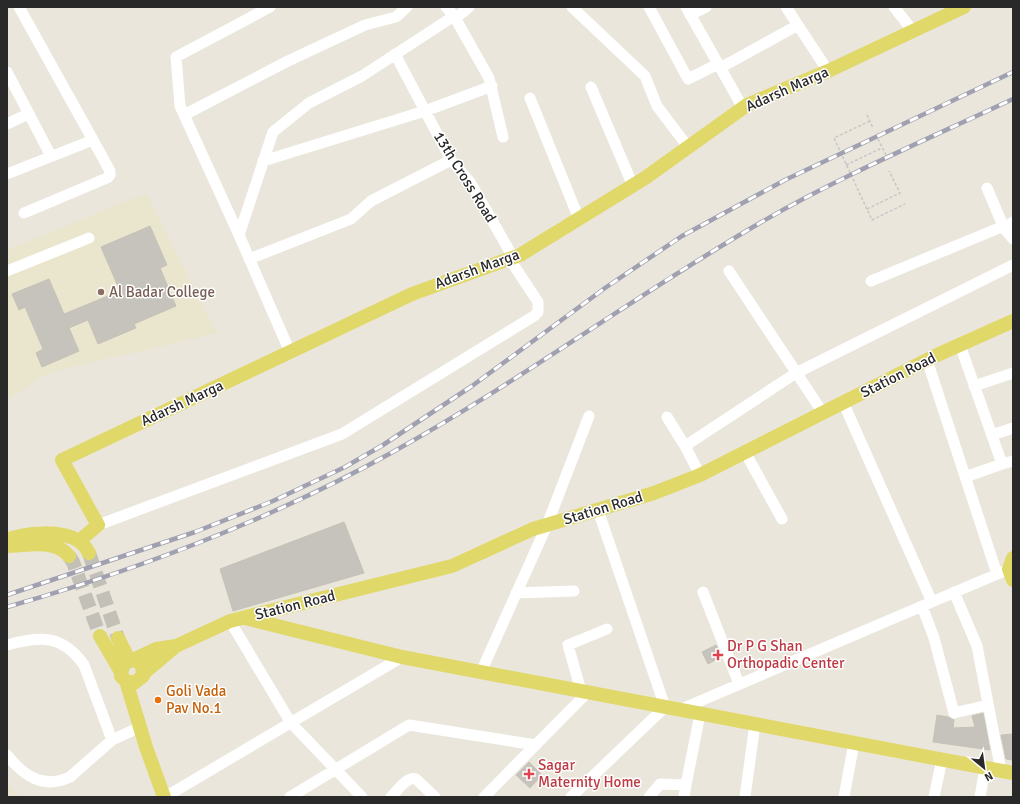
<svg xmlns="http://www.w3.org/2000/svg" width="1020" height="804" font-family="Signika,sans-serif">
  <rect width="100%" height="100%" fill="#eae6dc"/>
  <path fill="#eae5cd" d="M146 193 217 333 48 373 7 401V250Z
    M7 784 17 797H7Z"/>
  <path fill="#c5c3bc" stroke="#c5c2b6" d="M150 226 167 265 160 268 176 306 134 324 136 328 98 344 88 320 69 328 79 351 42 367 36 353 43 349 25 307 19 310 12 294 49 279 64 314 120 291 101 247Z
    M344 522 364 573 233 611 220 569Z
    M716 645 721 657 708 664 702 652Z
    M983 713 990 750 933 742 937 715 948 717 954 720 953 728 975 727 972 716Z
    M1013 734V760L1006 759 1001 735Z
    M529 762 542 775 530 788 516 775Z"/>
  <g fill="none" stroke-linecap="round" stroke-linejoin="round">
    <path stroke="#c3c0b8" stroke-width="14" stroke-dasharray="14 7" stroke-linecap="butt" d="M89 553 118 638
      M69 556 73 562 100 636"/>
    <path stroke="#c7c7c7" stroke-width="1.5" stroke-dasharray="3 2" stroke-linecap="butt" d="M867 115 873 128
      M870 121 834 138 872 220 905 204
      M878 139 886 155
      M846 165 882 148
      M867 209 900 193 889 171"/>
    <path stroke="#fff" stroke-width="11" d="M572 7 645 76 657 106 688 147
      M649 7 688 79 718 64
      M686 7 743 108
      M786 7 828 71
      M894 7 913 31
      M690 15 706 7
      M454 16 489 78 503 137
      M456 18 469 7
      M395 54 451 160 470 182 513 257
      M720 68 798 25
      M7 72 51 156
      M591 87 633 186
      M530 98 579 219
      M184 115 288 61 365 25 396 17 407 7
      M7 124 28 114
      M263 161 425 111 492 86
      M7 174 93 140 19 7
      M987 188 1004 228 1013 222
      M24 213 107 178 110 175V171L93 140
      M239 235 180 106 176 57 270 7
      M249 259 351 219 371 201 451 160
      M7 271 89 238
      M729 271 823 413
      M871 281 999 228H1004L1013 239
      M960 345 1002 464 1013 461
      M290 352 239 235 273 132 309 103 362 76 454 16 446 7
      M927 360 997 574
      M974 386 1013 373
      M843 402 932 602
      M667 417 685 446
      M992 435 1013 428
      M745 452 782 519
      M700 475 685 446 796 373 1013 265
      M965 477 1002 464
      M98 525 342 434 534 316 538 312V302L509 258
      M703 592 739 684
      M954 592 977 646 1001 771
      M516 593 574 591
      M922 606 934 638 954 713 988 705
      M230 621 291 723 362 797
      M7 645C40 636 62 634 84 665L112 740
      M481 672 547 525 589 416
      M581 691 568 645 607 629
      M679 710 1009 569
      M7 755C23 775 43 790 70 777L112 740 140 727
      M165 797 402 657
      M290 797 409 725 536 745
      M391 797C397 791 407 776 416 779L435 797
      M484 797 588 692
      M571 797 665 707 598 510
      M649 797 660 784 686 785 700 714
      M684 797 686 785
      M745 797 755 724
      M844 797 854 743
      M934 797 942 759
      M980 797 985 768"/>
    <path stroke="#e1d86a" stroke-width="14" d="M7 540C25 532 62 530 79 541 83 544 87 549 89 553
      M79 541 98 525 62 460 412 294 520 255 645 178 747 105 828 71 964 7
      M7 546C28 546 54 538 69 556
      M1013 558 1009 569 1013 580
      M245 618 402 657 1013 773
      M100 636 121 672
      M118 638 129 660
      M133 660 156 649 176 646
      M144 673 176 646 230 621 452 566 533 529 654 493 700 475 937 355 1013 321
      M126 681 134 683 143 676 142 665C137 659 130 659 123 665L121 676 126 681 146 747 164 797"/>
    <g stroke="#a0a0b1" stroke-width="4.5">
      <path id="rail" d="M7 595 195 532 273 501 345 467 383 445 472 386 605 288 682 236 785 180 1013 72
        M7 607C140 569 270 520 391 453 516 384 630 299 753 227 836 178 926 140 1013 99"/>
    </g>
    <use href="#rail" stroke="#fff" stroke-width="3" stroke-dasharray="9" stroke-linecap="butt"/>
  </g>
  <circle fill="#8d6e63" stroke="#fff" stroke-width="1.5" cx="101" cy="292" r="4"/>
  <g fill="#e0444e" stroke="#fff" stroke-width="1.5">
    <path d="M716 649h4v4h4v4h-4v4h-4v-4h-4v-4h4z"/>
    <path d="M527 768h4v4h4v4h-4v4h-4v-4h-4v-4h4z"/>
  </g>
  <circle fill="#e8710a" stroke="#fff" stroke-width="1.5" cx="158" cy="700" r="4"/>
  <g text-anchor="middle" dominant-baseline="central" stroke-width="3" stroke-linejoin="round" paint-order="stroke">
    <g font-size="15" fill="#292929" stroke="#fff">
      <text transform="translate(787 89) rotate(-24)">Adarsh Marga</text>
      <text transform="translate(465 177) rotate(58)">13th Cross Road</text>
      <text transform="translate(477 269) rotate(-20)">Adarsh Marga</text>
      <text transform="translate(898 375) rotate(-27)">Station Road</text>
      <text transform="translate(182 403) rotate(-25)">Adarsh Marga</text>
      <text transform="translate(603 508) rotate(-17)">Station Road</text>
      <text transform="translate(295 605) rotate(-14)">Station Road</text>
    </g>
    <g font-size="15" fill="#785e54" stroke="#fff" text-anchor="start">
      <text x="109" y="292">Al Badar College</text>
    </g>
    <g font-size="15" fill="#be3a42" stroke="#fff" text-anchor="start">
      <text x="727" y="646">Dr P G Shan<tspan x="727" dy="17">Orthopadic Center</tspan></text>
      <text x="538" y="765">Sagar<tspan x="538" dy="17">Maternity Home</tspan></text>
    </g>
    <g font-size="15" fill="#c56008" stroke="#fff" text-anchor="start">
      <text x="166" y="691">Goli Vada<tspan x="166" dy="17">Pav No.1</tspan></text>
    </g>
  </g>
  <rect width="1020" height="804" fill="none" stroke="#292929" stroke-width="16"/>
  <g transform="translate(984 768) rotate(151)" stroke="#ffffff" stroke-width="3" paint-order="stroke">
  <path d="M0-3L7 15L0 10L-7 15Z" fill="#292929"/>
  <text y="-6" font-size="11" font-weight="bold" text-anchor="middle" fill="#292929">N</text>
  </g>
</svg>
